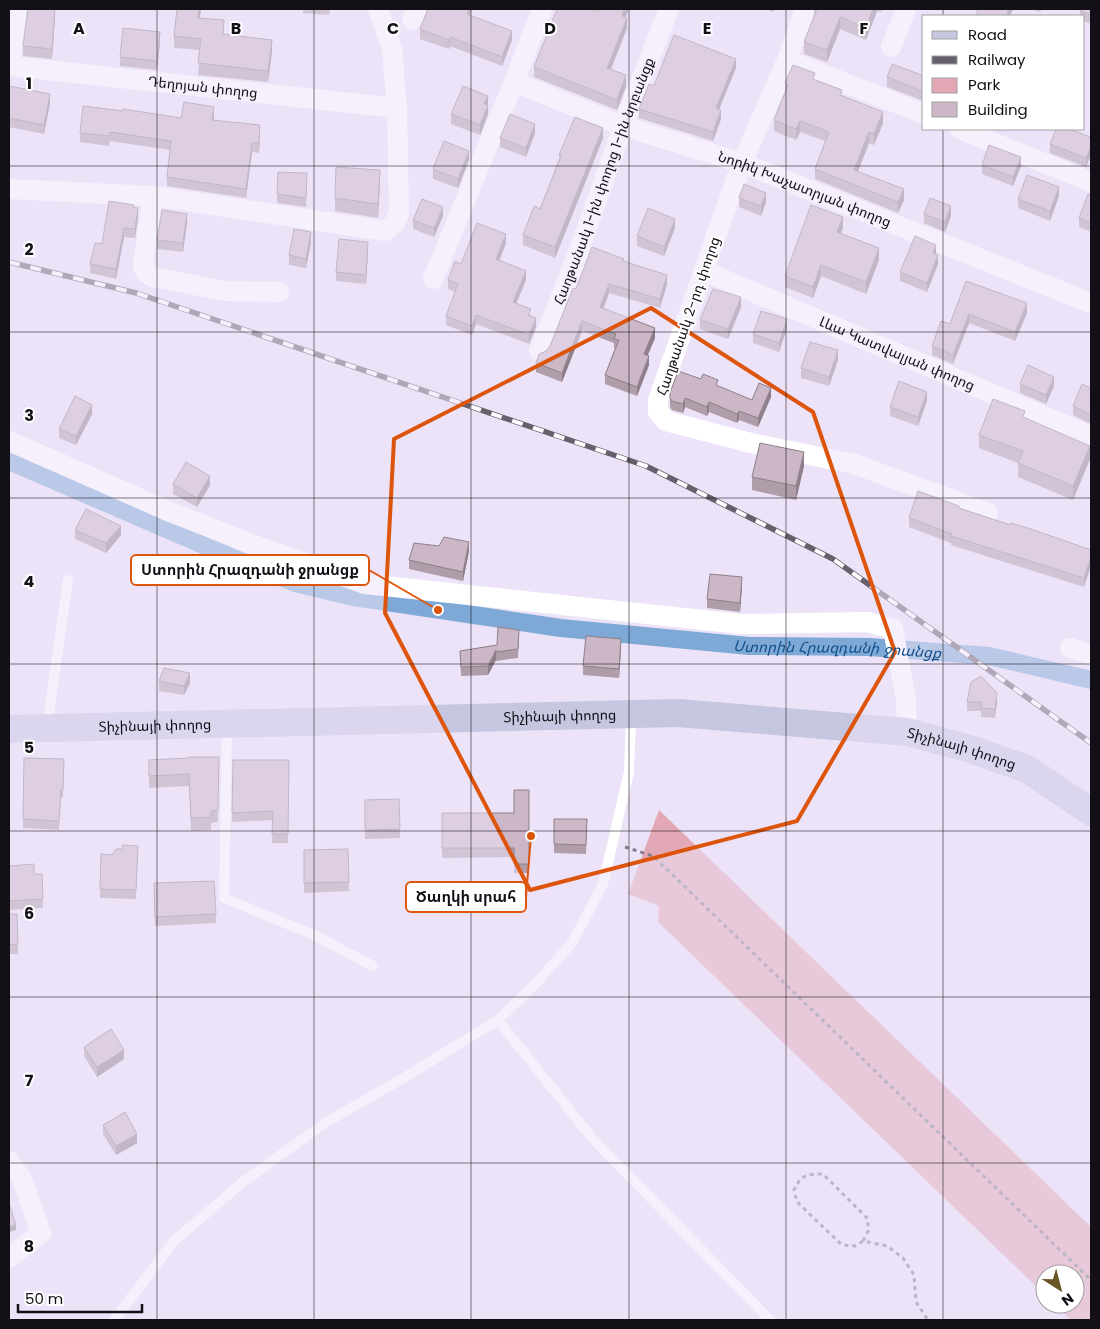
<svg xmlns="http://www.w3.org/2000/svg" width="1100" height="1329" font-family="Poppins,'Noto Sans Armenian',sans-serif">
  <rect width="100%" height="100%" fill="#ede3f8"/>
  <path fill="#e2a8b5" d="M659 810 1091 1227V1320H1071L1054 1304H1075V1274H1045V1295L658 922 659 906 628 894Z"/>
  <g fill="none" stroke-linecap="round" stroke-linejoin="round">
    <path stroke="#7ea9d7" stroke-width="18" id="s1" d="M9 461 231 557 295 583 353 597 561 628 749 646 870 647 989 656 1091 680"/>
    <path stroke="#837c8a" stroke-width="3" stroke-dasharray="4 4" stroke-linecap="butt" d="M625 847 653 856 1091 1280
      M863 1241 868 1231V1219L823 1174C806 1174 801 1175 794 1190L797 1202 842 1245 855 1246 863 1241 887 1246 903 1258 914 1275 916 1302 928 1320"/>
    <path stroke="#fff" stroke-width="10" d="M227 724 224 898 314 935 373 966
      M47 727 68 580
      M498 1020 592 1138 770 1320
      M114 1320 174 1241 244 1181 325 1123 402 1079 498 1020 538 981 572 943 603 884 629 772 631 716"/>
    <g stroke="#fff" stroke-width="20">
      <path d="M805 9 787 60 742 163 658 400V412L666 421 751 443 854 464 988 513"/>
      <path d="M412 20 416 9"/>
      <path d="M891 47 906 9"/>
      <path d="M787 60 924 114"/>
      <path d="M9 65 17 9"/>
      <path id="s2" d="M9 66 397 108"/>
      <path id="s3" d="M514 82 623 126 742 163 1091 303"/>
      <path d="M960 129 1091 182"/>
      <path d="M9 189 153 196 385 231 395 223 399 213 397 108 392 49 378 9"/>
      <path d="M153 196 143 264 145 272 153 277 224 291 279 292"/>
      <path id="s4" d="M704 271 1091 436"/>
      <path d="M433 279 514 82 542 9"/>
      <path id="s5" d="M539 351 580 248 623 126 669 9"/>
      <path d="M9 441 170 512 254 545 365 584 741 624 867 622 893 629 906 699 907 732"/>
      <path d="M1070 648 1091 655"/>
      <path d="M9 1161 22 1179 41 1233 9 1258"/>
    </g>
    <path stroke="#c5c6df" stroke-width="28" id="s6" d="M9 729 678 713 907 732 967 748 1027 769 1091 812"/>
    <g stroke="#66606c" stroke-width="5.5">
      <path id="rail" d="M9 262 136 293 646 466 833 559 1091 743"/>
    </g>
    <use href="#rail" stroke="#fff" stroke-width="4" stroke-dasharray="11" stroke-linecap="butt"/>
  </g>
  <path fill="#af9da9" d="M177 9H201L200 18 224 35 272 51 268 82 198 75 200 50 174 48V36Z
    M303 9H330L329 15 303 13Z
    M428 9H472L470 15 512 40 502 66 450 46 449 49 420 39V29Z
    M765 9H774L773 12Z
    M814 9H882L881 12 877 11 866 40 840 29 827 62 804 54V42L814 16Z
    M1032 9H1042L1040 12Z
    M1091 9V24L1084 21V16H1080V11Z
    M597 12 625 17 627 28 611 69 626 86 617 110 534 77V67Z
    M55 17 52 59 23 56V46Z
    M160 42 157 70 120 66V57Z
    M736 68 719 109 721 119 713 141 639 118V109L654 86Z
    M924 76V101L887 87V77Z
    M815 80 842 96 883 123 874 145 869 143 858 172 904 200 898 213 815 179V169L825 141 800 132 796 140 774 131V120L785 92V83Z
    M9 86 50 103 44 134 9 127Z
    M488 96V114L480 135 451 124V114Z
    M123 111 181 118 214 116 213 121 260 134 259 153 252 152 246 198 167 186V177L170 150 110 141 109 146 80 142V133Z
    M535 133 526 157 500 147V138Z
    M1091 137 1086 167 1050 153V144Z
    M603 138 555 258 523 245V235L540 209 559 159V155Z
    M469 160 458 188 433 179V169Z
    M982 165 1021 166 1013 186 982 174Z
    M307 182 306 207 277 203V194Z
    M380 183 378 218 335 211V198Z
    M1091 195V232L1079 227V218Z
    M1059 196 1050 221 1018 208V199Z
    M739 198 766 202 761 216 739 207Z
    M134 207 138 217 135 238 124 237 116 279 90 273V264L102 244Z
    M924 214 951 216 945 232 924 223Z
    M443 216 434 237 413 229V220Z
    M187 223 183 252 157 249V240Z
    M675 228 664 256 637 246V236Z
    M843 228 841 233 879 260 866 294 821 276 813 298 785 287V276Z
    M311 242 306 268 289 265V255Z
    M506 243 499 261 526 280 516 304 531 316 536 327 529 344 476 324 472 335 446 325V316L455 292 448 289V280L461 264Z
    M368 251 366 284 336 281V272Z
    M624 261 667 284 660 308 609 293 603 309 655 338 648 355 649 365 637 396 605 384V375L615 348H614V343L582 331 562 382 536 372V363L550 346 576 289Z
    M938 264 927 292 900 281V272Z
    M966 281 1027 313 1015 341 969 323 953 364 932 355V346L950 324Z
    M741 307 728 339 700 329V320Z
    M787 328 779 352 753 343V334Z
    M838 360 829 386 801 378V368Z
    M1020 384 1054 386 1046 404 1020 393Z
    M718 386 752 400 771 397 758 427 739 420 737 423 709 412 707 416 685 407 683 413 672 410 670 407V393Z
    M1091 388V424L1073 415V406Z
    M927 401 918 426 890 416V407Z
    M92 414 76 445 59 438V429Z
    M1025 418 1090 459 1073 500 1018 477V463L979 448V435Z
    M804 466 796 500 752 490V477Z
    M173 484 210 485 197 507 173 494Z
    M959 508 1091 550 1084 587 951 545V543L909 527V518Z
    M75 530 121 535 106 553 75 539Z
    M469 551 463 581 409 569V560Z
    M742 586 740 612 707 608V599Z
    M519 639 518 658 496 661V660L488 675 461 676 460 651 497 645Z
    M621 648 619 678 583 675V666Z
    M159 681 190 683 184 695 159 691Z
    M967 702H997L995 718 981 717V711H967Z
    M219 757 218 822 211 823V830L191 831 189 786 149 788V760Z
    M24 758 64 759 63 798H61L59 830 23 828Z
    M233 760H289L288 843H272L273 820 232 822Z
    M529 790V873H514V857L442 858V813H514Z
    M399 799 400 838 365 839V800Z
    M554 819H587L586 854 554 853Z
    M138 846 136 899 100 898 101 854 112 855 123 849Z
    M348 849 349 891 304 893V850Z
    M9 866 43 899V908L9 910Z
    M154 892 216 914V923L155 926Z
    M9 914 18 944V954H9Z
    M84 1047 124 1059 97 1077 84 1056Z
    M103 1125 137 1143 116 1155 103 1134Z"/>
  <path fill="#8e808a" d="M55 9V17L52 59V49Z
    M199 9H201L198 29V18Z
    M469 9H472L467 23V14Z
    M624 9H629L622 26V16Z
    M873 9H877V11L866 40V28Z
    M1009 9H1013L1010 16H1006Z
    M840 17V29L827 62V50Z
    M627 18V28L607 79V68Z
    M512 31V40L502 66V57Z
    M160 32V42L157 70V61Z
    M450 37V46L449 49V40Z
    M272 40V51L268 82V71Z
    M736 59V68L716 117V108Z
    M626 75V86L617 110V100Z
    M50 94V103L44 134V125Z
    M488 96V105L484 104Z
    M488 105V114L480 135V125Z
    M214 107V116L212 130V120Z
    M721 110V119L713 141V132Z
    M883 112V123L874 145V134Z
    M800 121V132L796 140V129Z
    M535 124V133L526 157V148Z
    M260 125V134L259 153V143Z
    M603 128V138L555 258V247Z
    M869 132V143L854 181V170Z
    M252 143V152L246 198V189Z
    M1091 146V155L1086 167V158Z
    M469 151V160L458 188V179Z
    M1021 157V166L1013 186V177Z
    M380 170V183L378 218V204Z
    M1059 187V196L1050 221V211Z
    M904 189V200L898 213V202Z
    M766 193V202L761 216V206Z
    M951 206V216L945 232V222Z
    M443 207V216L434 237V228Z
    M138 208V217L135 238V229Z
    M187 214V223L183 252V243Z
    M843 217V228L837 243V232Z
    M675 219V228L664 256V247Z
    M124 228V237L116 279V269Z
    M311 232V242L306 268V259Z
    M506 234V243L496 269V259Z
    M368 242V251L366 284V275Z
    M936 245V254L933 253Z
    M879 248V260L866 294V282Z
    M938 255V264L927 292V283Z
    M821 265V276L813 298V287Z
    M526 271V280L513 311V302Z
    M667 275V284L660 308V299Z
    M609 284V293L600 317V307Z
    M741 297V307L728 339V329Z
    M1027 303V313L1015 341V332Z
    M969 314V323L953 364V355Z
    M476 315V324L472 335V326Z
    M536 318V327L529 344V335Z
    M787 319V328L779 352V343Z
    M582 321V331L562 382V373Z
    M655 328V338L644 363V354Z
    M838 350V360L829 386V377Z
    M649 356V365L637 396V387Z
    M1054 377V386L1046 404V395Z
    M771 388V397L758 427V418Z
    M927 392V401L918 426V417Z
    M685 398V407L683 413V404Z
    M709 402V412L707 416V407Z
    M92 405V414L76 445V436Z
    M739 411V420L737 423V414Z
    M1090 446V459L1073 500V486Z
    M804 452V466L796 500V486Z
    M210 476V485L197 507V498Z
    M121 526V535L106 553V543Z
    M469 542V551L463 581V572Z
    M1091 557V566L1084 587V578Z
    M742 577V586L740 612V603Z
    M621 639V648L619 678V669Z
    M496 650V660L488 675V666Z
    M190 673V683L184 695V686Z
    M997 693V702L995 718V709Z
    M124 1050V1059L97 1077V1067Z
    M137 1134V1143L116 1155V1146Z
    M16 1225V1230L9 1232V1227Z"/>
  <path fill="#cbb7c5" stroke="#8e808a" d="M28 9H55L52 49 23 46Z
    M177 9H199L198 18 224 20 223 34 272 40 268 71 198 63 201 39 174 36Z
    M428 9H469L467 14 512 31 502 57 450 37 449 40 420 29Z
    M557 9H589L597 12 598 9H624L622 16 627 18 607 68 626 75 617 100 534 67Z
    M817 9H873L866 28 840 17 827 50 804 42Z
    M978 9H1009L1006 16H976Z
    M1081 9H1091V15L1080 11Z
    M123 28 160 32 157 61 120 57Z
    M674 35 736 59 716 108 721 110 713 132 639 109 649 84 654 86Z
    M892 64 924 76V92L887 77Z
    M793 65 815 73 813 79 842 90 840 95 883 112 874 134 869 132 854 170 904 189 898 202 815 169 829 132 800 121 796 129 774 120 788 85 785 83Z
    M9 86 50 94 44 125 9 118V109L10 102 9 101Z
    M463 86 488 96 484 104 488 105 480 125 451 114Z
    M184 102 214 107 212 120 260 125 259 143H252L246 189 167 177 171 141 110 132 109 136 80 133 83 106 123 111V109L181 118Z
    M510 114 535 124 526 148 500 138Z
    M575 117 603 128 555 247 523 235 534 206 540 209 561 156 559 155Z
    M1056 129H1069L1091 137V146L1086 158 1050 144Z
    M444 141 469 151 458 179 433 169Z
    M989 145 1021 157 1013 177 982 165Z
    M336 167 380 170 378 204 335 198Z
    M278 172 307 173 306 198 277 194Z
    M1027 175 1059 187 1050 211 1018 199Z
    M744 184 766 193 761 206 739 198Z
    M1088 194 1091 195V223L1079 218Z
    M930 198 951 206 945 222 924 214Z
    M422 199 443 207 434 228 413 220Z
    M109 201 134 205 133 207 138 208 135 229 124 228 116 269 90 264 95 243 102 244Z
    M811 205 843 217 837 232 879 248 866 282 821 265 813 287 785 276Z
    M648 208 675 219 664 247 637 236Z
    M162 210 187 214 183 243 157 240Z
    M477 223 506 234 496 259 526 271 513 302 531 309 528 315 536 318 529 335 476 315 472 326 446 316 458 284 448 280 455 261 461 264Z
    M294 229 311 232 306 259 289 255Z
    M915 236 936 245 933 253 938 255 927 283 900 272Z
    M339 239 368 242 366 275 336 272Z
    M592 247 624 259 623 261 667 275 660 299 609 284 600 307 655 328 644 354 649 356 637 387 605 375 619 340 614 339 616 334 582 321 562 373 536 363 539 354 546 351 550 346 573 288 576 289Z
    M966 281 1027 303 1015 332 969 314 953 355 932 346 941 321 950 324Z
    M713 289 741 297 728 329 700 320Z
    M761 311 787 319 779 343 753 334Z
    M810 342 838 350 829 377 801 368Z
    M1028 365 1054 377 1046 395 1020 384Z
    M678 371 701 379 703 374 718 380 716 385 752 400 759 383 771 388 758 418 739 411 737 414 709 402 707 407 685 398 683 404 672 401 670 398V393Z
    M899 381 927 392 918 417 890 407Z
    M1082 384 1091 388V415L1073 406Z
    M75 396 92 405 76 436 59 429Z
    M993 399 1025 411 1023 417 1090 446 1073 486 1018 463 1023 451 979 435Z
    M760 443 804 452 796 486 752 477Z
    M186 462 210 476 197 498 173 484Z
    M918 491 959 506V508L1010 525 1011 523 1031 529 1091 550V557L1084 578 951 536 952 534 909 518Z
    M86 509 121 526 106 543 75 530Z
    M444 537 469 542 463 572 409 560 414 543 439 546Z
    M710 574 742 577 740 603 707 599Z
    M498 627 519 630 518 649 496 652V650L488 666 461 667 460 651 497 645Z
    M586 636 621 639 619 669 583 666Z
    M164 668 190 673 184 686 159 681Z
    M981 676 997 693 995 709 981 708 982 702H967L971 682Z
    M188 757H219L218 810 211 811V817L191 818 189 774 149 776V760L188 758Z
    M24 758 64 759 63 789H61L59 821 23 819Z
    M233 760H289L288 834H272L273 811 232 813Z
    M514 790H529V864H514V848H442V813H514Z
    M399 799 400 829 365 830V800Z
    M554 819H587L586 845 554 844Z
    M122 845 138 846 136 890 100 889 101 854 112 855 116 849H123Z
    M348 849 349 882 304 883V850Z
    M34 864V874H42L43 899 9 901V866Z
    M214 881 216 914 155 917 154 883Z
    M9 914H17L18 944 9 945Z
    M111 1029 124 1050 97 1067 84 1047Z
    M125 1112 137 1134 116 1146 103 1125Z
    M9 1203 16 1225 9 1227Z"/>
  <path d="M0 0H1100V1329H0ZM651 308 813 412 895 652 797 821 530 890 385 613 394 439Z" fill="#ede3f8" fill-opacity=".55" fill-rule="evenodd"/>
  <path fill="none" stroke="#dd550c" stroke-width="4" stroke-linejoin="round" d="M651 308 813 412 895 652 797 821 530 890 385 613 394 439Z"/>
  <path fill="none" stroke="#130f16" stroke-width="1" stroke-opacity="0.55" d="M157 9V1320M314 9V1320M471 9V1320M629 9V1320M786 9V1320M943 9V16M943 129V1320M9 166H1091M9 332H1091M9 498H1091M9 664H1091M9 831H1091M9 997H1091M9 1163H1091"/>
  <g text-anchor="middle" dominant-baseline="central" stroke-width="4" stroke-linejoin="round" paint-order="stroke">
    <g font-size="14" fill="#130f16" stroke="#fff">
      <text stroke="none"><textPath href="#s2" startOffset="195">Դեղոյան փողոց</textPath></text>
      <text stroke="none"><textPath href="#s5" startOffset="182">Հաղթանակ 1-ին փողոց 1-ին նրբանցք</textPath></text>
      <text stroke="none"><textPath href="#s3" startOffset="310">Նորիկ Խաչատրյան փողոց</textPath></text>
      <text transform="translate(688 316) rotate(-71)">Հաղթանակ 2-րդ փողոց</text>
      <text stroke="none"><textPath href="#s4" startOffset="210">Լևա Կատվալյան փողոց</textPath></text>
      <text stroke="none"><textPath href="#s6" startOffset="551">Տիչինայի փողոց</textPath></text>
      <text stroke="none"><textPath href="#s6" startOffset="146">Տիչինայի փողոց</textPath></text>
      <text stroke="none"><textPath href="#s6" startOffset="956">Տիչինայի փողոց</textPath></text>
    </g>
    <g font-size="15" font-style="italic" fill="#12508a" stroke="#fff">
      <text stroke="none"><textPath href="#s1" startOffset="858">Ստորին Հրազդանի ջրանցք</textPath></text>
    </g>
  </g>
  <g font-size="16" text-anchor="middle" font-weight="bold" fill="#130f16" stroke="#fff" stroke-width="4" stroke-linejoin="round" paint-order="stroke">
    <text x="79" y="34">A</text>
    <text x="236" y="34">B</text>
    <text x="393" y="34">C</text>
    <text x="550" y="34">D</text>
    <text x="707" y="34">E</text>
    <text x="864" y="34">F</text>
    <text x="29" y="89">1</text>
    <text x="29" y="255">2</text>
    <text x="29" y="421">3</text>
    <text x="29" y="587">4</text>
    <text x="29" y="753">5</text>
    <text x="29" y="919">6</text>
    <text x="29" y="1086">7</text>
    <text x="29" y="1252">8</text>
  </g>
  <path fill="none" stroke="#dd550c" stroke-width="2" d="M438 610L369 570M531 836L526 897"/>
  <g fill="#dd550c" stroke="#fff" stroke-width="2">
    <circle cx="438" cy="610" r="5"/>
    <circle cx="531" cy="836" r="5"/>
  </g>
  <g fill="#fff" stroke="#dd550c" stroke-width="2">
    <rect x="131" y="555" width="238" height="30" rx="5"/>
    <rect x="406" y="882" width="120" height="30" rx="5"/>
  </g>
  <g font-size="15" text-anchor="middle" font-weight="bold" fill="#130f16">
    <text x="250" y="575">Ստորին Հրազդանի ջրանցք</text>
    <text x="466" y="902">Ծաղկի սրահ</text>
  </g>
  <rect width="1100" height="1329" fill="none" stroke="#130f16" stroke-width="20"/>
  <rect x="922" y="15" width="162" height="115" fill="#ffffff" stroke="#a19fa2"/>
  <rect x="932" y="31" width="25" height="8" fill="#c5c6df" stroke="#a19fa2"/>
  <text x="968" y="40" font-size="15" fill="#130f16">Road</text>
  <rect x="932" y="56" width="25" height="8" fill="#66606c" stroke="#a19fa2"/>
  <text x="968" y="65" font-size="15" fill="#130f16">Railway</text>
  <rect x="932" y="78" width="25" height="15" fill="#e2a8b5" stroke="#a19fa2"/>
  <text x="968" y="90" font-size="15" fill="#130f16">Park</text>
  <rect x="932" y="102" width="25" height="15" fill="#cbb7c5" stroke="#a19fa2"/>
  <text x="968" y="115" font-size="15" fill="#130f16">Building</text>
  <g transform="translate(1060 1289) rotate(144)"><circle r="24" fill="#ffffff" stroke="#a19fa2"/>
  <path d="M0-4L9 19L0 12L-9 19Z" fill="#685624"/>
  <text y="-8" font-size="14" font-weight="bold" text-anchor="middle" fill="#130f16">N</text>
  </g>
  <path d="M18 1304v8h124v-8" fill="none" stroke="#130f16" stroke-width="2.5"/>
  <text x="25" y="1304" font-size="15" fill="#130f16" stroke="#ffffff" stroke-width="4" paint-order="stroke">50 m</text>
</svg>
